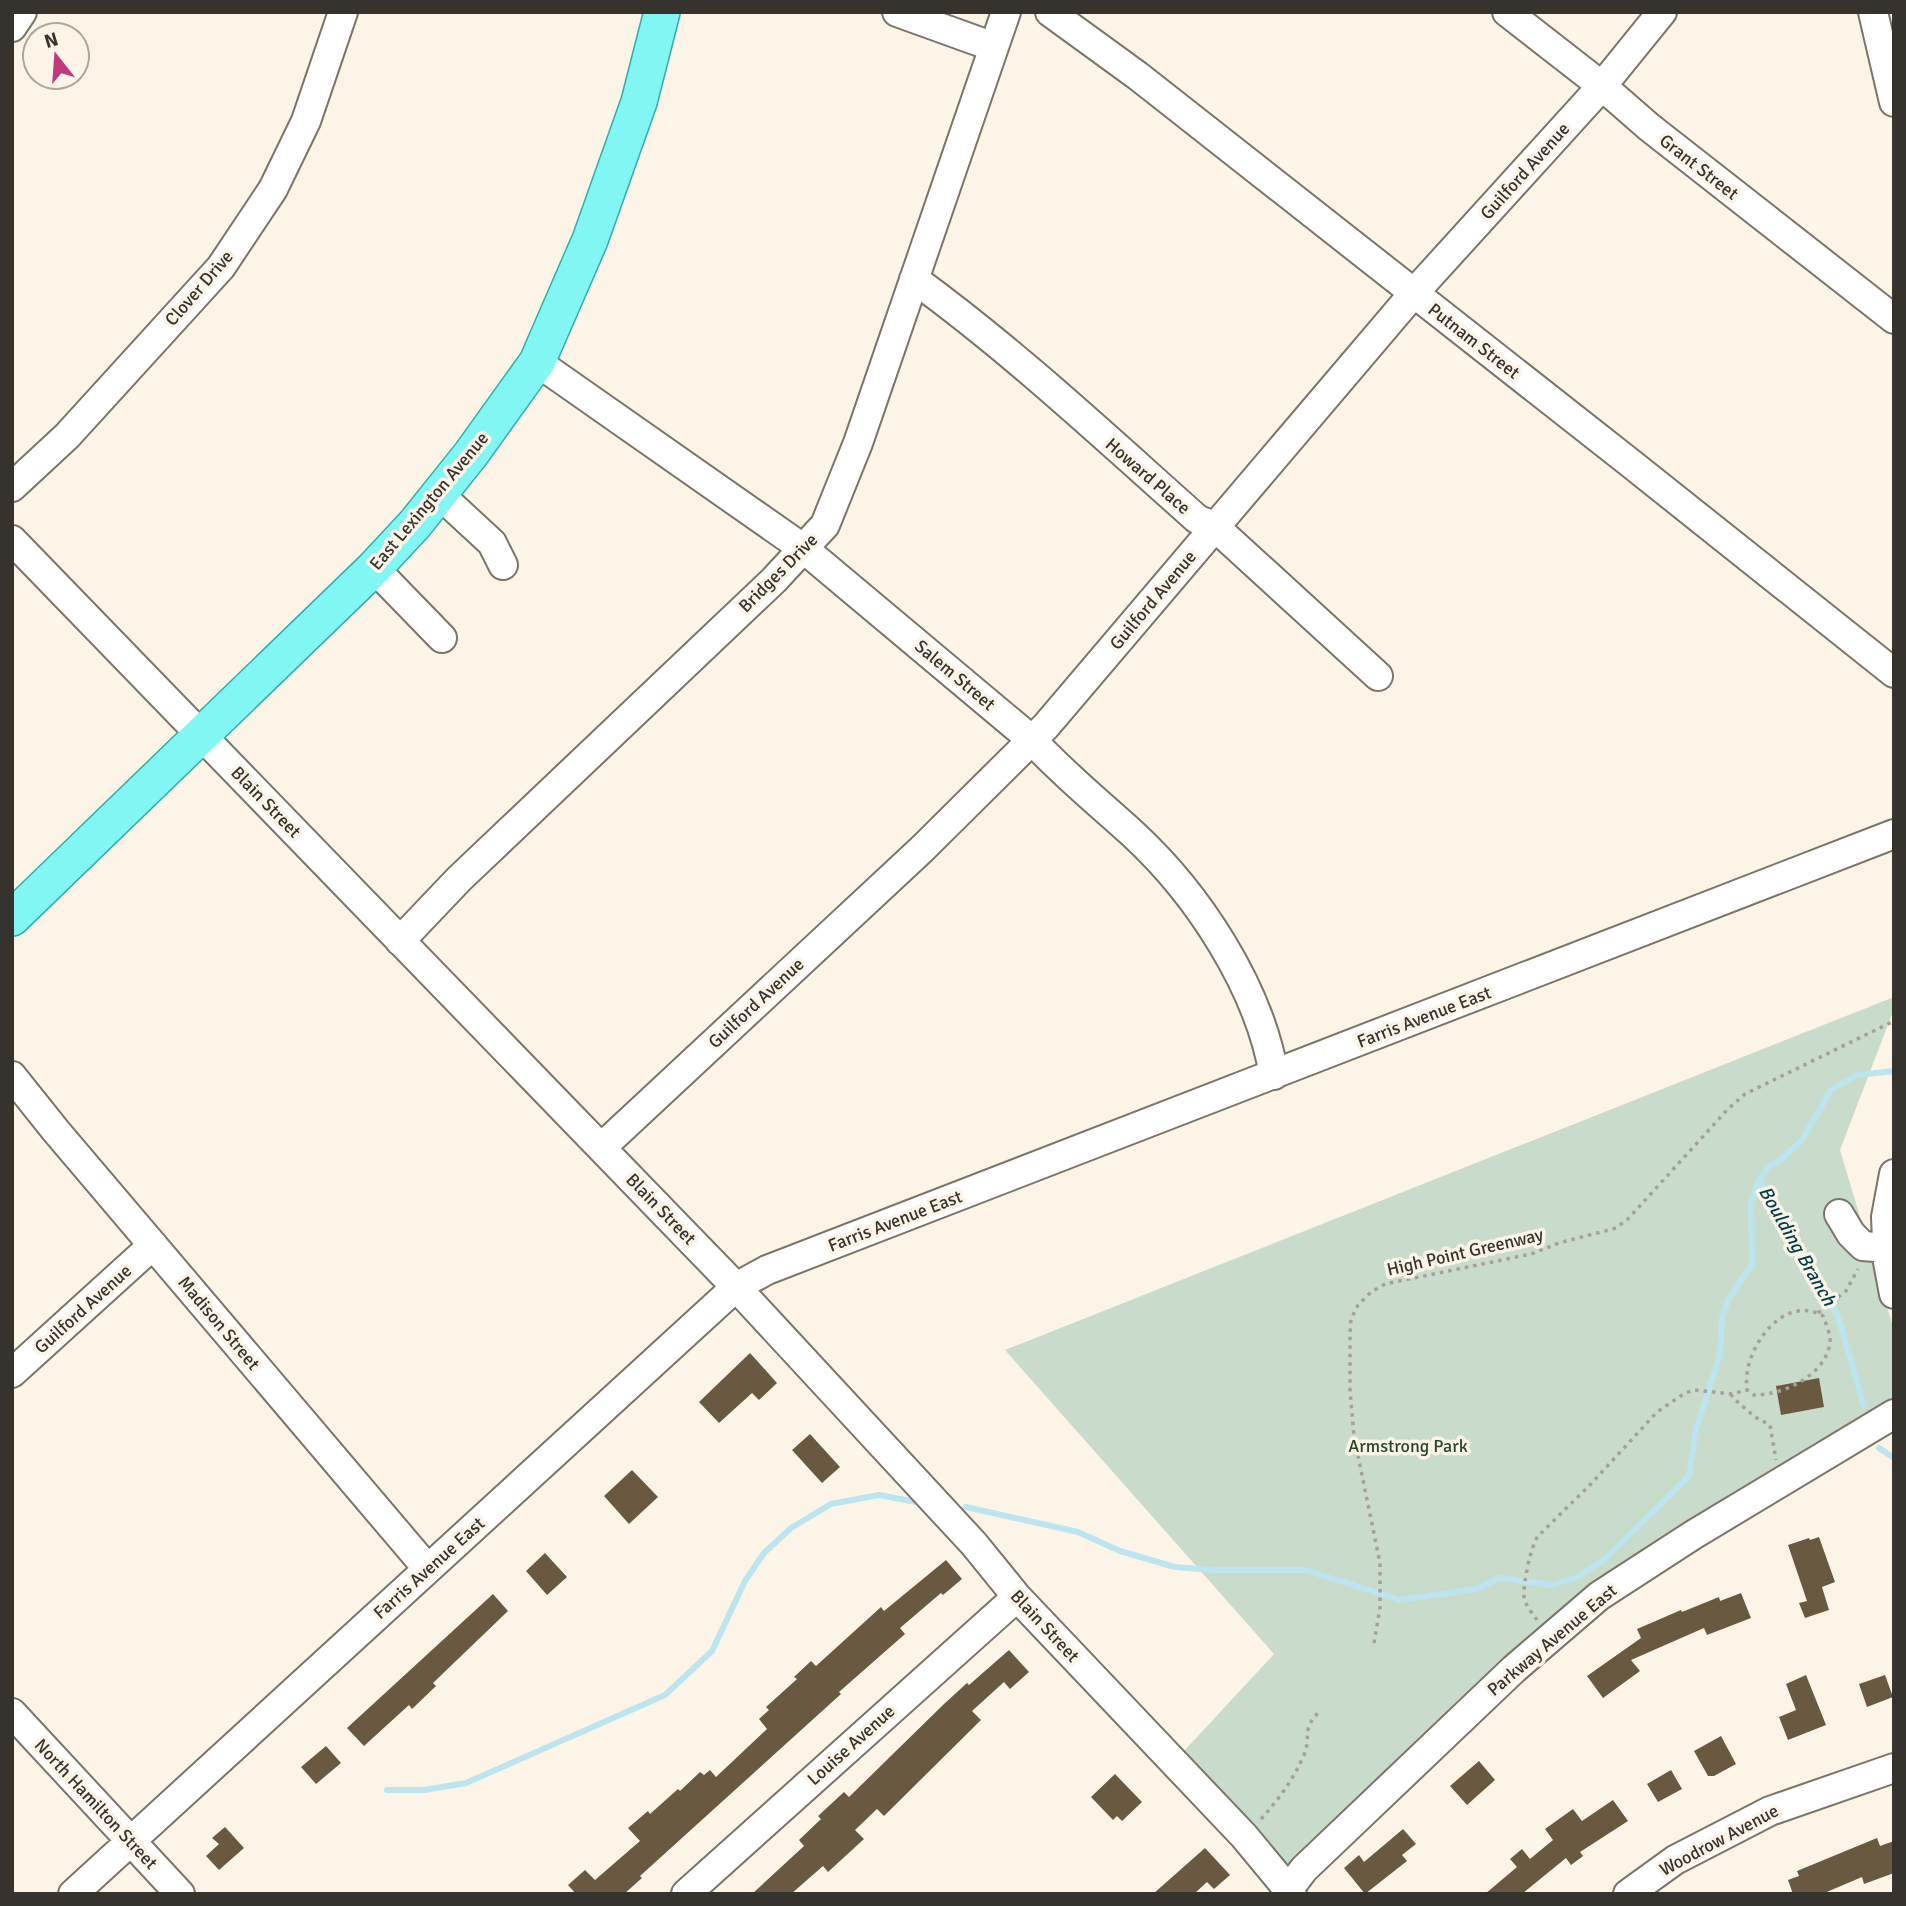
<svg xmlns="http://www.w3.org/2000/svg" width="1906" height="1906" font-family="Signika,sans-serif">
  <rect width="100%" height="100%" fill="#fdf4e8"/>
  <path fill="#c9dbca" d="M1894 997V1009L1840 1150 1894 1330V1414L1599 1596 1289 1890 1171 1765 1274 1654 1005 1350Z"/>
  <g fill="none" stroke-linecap="round" stroke-linejoin="round">
    <path stroke="#bde5ef" stroke-width="6" d="M1759 1180 1838 1316 1864 1406
      M1879 1448 1894 1458
      M966 1507 1078 1532 1120 1551 1175 1567 1212 1570H1305L1400 1600 1476 1589 1499 1578 1552 1585 1578 1577 1606 1558 1689 1476 1696 1429 1720 1355 1722 1317 1728 1300 1752 1265 1751 1203 1759 1180 1768 1167 1782 1159 1802 1140 1831 1090 1858 1075 1894 1071
      M387 1790H424L466 1783 665 1695 712 1651 745 1581 764 1553 791 1528 831 1504 879 1495 916 1502"/>
  </g>
  <path fill="#695940" d="M750 1353 777 1383 759 1400 752 1393 719 1423 699 1402Z
    M1819 1378 1824 1407 1781 1415 1776 1386Z
    M810 1434 840 1467 822 1483 792 1450Z
    M632 1470 658 1497 629 1524 604 1496Z
    M1819 1537 1835 1582 1822 1587 1829 1610 1805 1618 1799 1603 1807 1601 1788 1545 1809 1538 1810 1540Z
    M545 1553 567 1577 547 1595 526 1571Z
    M946 1560 962 1579 943 1595 941 1593 900 1628 905 1634 839 1692 841 1694 640 1876 642 1878 624 1894H576L568 1885 585 1870 595 1880 640 1841 628 1828 648 1811 650 1814 678 1789 680 1791 700 1772 704 1775 710 1770 716 1777 767 1729 759 1719 769 1710 766 1707 797 1679 794 1677 811 1661 816 1666 881 1607 884 1611Z
    M1741 1593 1751 1618 1707 1635 1704 1628 1631 1660 1640 1671 1603 1698 1587 1676 1641 1638 1637 1629 1681 1610 1682 1612 1719 1597 1720 1601Z
    M493 1594 508 1611 433 1683 436 1686 412 1709 409 1705 364 1746 347 1728Z
    M1009 1650 1029 1672 1010 1689 1004 1682 972 1711 981 1720 884 1816 877 1809 855 1830 864 1839 828 1872 823 1866 791 1894H752L804 1846 799 1840 821 1819 818 1816 844 1792 849 1797 944 1704 967 1683 969 1685Z
    M1806 1675 1826 1725 1788 1740 1779 1717 1796 1710 1786 1684Z
    M1885 1675 1893 1697 1867 1707 1859 1684Z
    M1721 1736 1736 1764 1714 1776H1708L1694 1751Z
    M326 1746 341 1763 316 1784 301 1767Z
    M1479 1761 1495 1780 1467 1805 1450 1786Z
    M1671 1770 1682 1789 1658 1802 1647 1784Z
    M1115 1774 1142 1802 1122 1821 1117 1816 1113 1820 1091 1797Z
    M1613 1800 1628 1821 1580 1852 1583 1856 1571 1865 1566 1858 1522 1894H1485L1517 1867 1510 1859 1522 1849 1530 1859 1553 1840 1545 1829 1573 1809 1582 1821Z
    M225 1827 244 1848 219 1870 206 1856 219 1844 212 1838Z
    M1403 1829 1416 1844 1402 1855 1407 1861 1365 1894 1344 1868 1359 1855 1364 1862Z
    M1877 1838 1880 1846 1894 1841V1873L1864 1884 1862 1877 1822 1894H1793L1788 1880 1799 1876 1797 1871Z
    M1205 1848 1230 1875 1214 1889 1207 1882 1194 1894H1153Z"/>
  <g fill="none" stroke-linecap="round" stroke-linejoin="round">
    <g stroke="#7b7469" stroke-width="32">
      <path id="minor" d="M897 12 994 47
        M1050 12 1138 76 1629 462 1894 673
        M1507 12 1602 86 1649 127 1894 319
        M1873 12 1894 102
        M12 27 22 12
        M914 279C1013 351 1106 438 1197 519L1215 527 1378 676
        M537 362 804 549 1032 740C1063 774 1099 803 1133 834 1198 894 1259 987 1274 1075
        M12 487 67 436 221 267 273 189 306 121 343 12
        M439 494 492 543 503 565
        M12 540 736 1287 974 1544 1017 1597 1244 1836 1292 1894
        M374 568 442 638
        M400 941 459 879 774 580 825 525 858 443 1006 12
        M12 1076 56 1131 427 1568
        M602 1147 922 849 1046 726 1413 294 1602 86 1662 12
        M1894 1174 1886 1217 1888 1262 1894 1294
        M1839 1214 1851 1234 1863 1246 1887 1248
        M12 1373 153 1245
        M12 1713 180 1894
        M73 1894 736 1287 767 1270 1894 834
        M686 1894 1017 1597
        M1285 1894 1304 1869 1514 1669 1599 1596 1693 1535 1894 1414
        M1628 1894 1675 1860 1770 1811 1894 1768"/>
    </g>
    <g stroke="#31aea8" stroke-width="38">
      <path id="major" d="M12 918 374 568 415 524 471 454 537 362 590 240 639 102 662 12"/>
    </g>
    <path stroke="#a7a098" stroke-width="3.5" stroke-dasharray="3.5 5" stroke-linecap="butt" d="M1818 1313 1846 1291 1858 1269
      M1731 1394 1733 1398 1755 1417 1770 1425 1776 1460
      M1537 1620C1532 1613 1525 1605 1524 1596 1523 1584 1531 1545 1538 1536L1589 1486 1657 1412 1685 1393 1695 1390 1731 1394 1747 1390C1741 1351 1783 1292 1823 1316 1826 1324 1831 1335 1830 1343 1825 1376 1783 1395 1754 1395L1747 1390
      M1374 1643 1380 1608V1563L1354 1436 1350 1391V1333L1351 1319 1358 1305 1371 1292 1385 1284 1531 1254 1559 1243 1616 1228 1628 1219 1728 1109 1745 1094 1894 1021
      M1261 1819C1279 1799 1293 1780 1304 1755 1312 1735 1300 1731 1320 1711"/>
    <use href="#minor" stroke="#fff" stroke-width="28"/>
    <use href="#major" stroke="#82f6f2" stroke-width="35"/>
  </g>
  <g text-anchor="middle" dominant-baseline="central" stroke-width="7" stroke-linejoin="round" paint-order="stroke">
    <g font-size="18" fill="#36322e" stroke="#fdf4e8">
      <text transform="translate(1699 167) rotate(38)">Grant Street</text>
      <text transform="translate(1525 171) rotate(-48)">Guilford Avenue</text>
      <text transform="translate(199 288) rotate(-49)">Clover Drive</text>
      <text transform="translate(1474 341) rotate(38)">Putnam Street</text>
      <text transform="translate(1148 476) rotate(41)">Howard Place</text>
      <text transform="translate(429 501) rotate(-50)">East Lexington Avenue</text>
      <text transform="translate(778 573) rotate(-45)">Bridges Drive</text>
      <text transform="translate(1153 600) rotate(-50)">Guilford Avenue</text>
      <text transform="translate(955 675) rotate(40)">Salem Street</text>
      <text transform="translate(266 802) rotate(46)">Blain Street</text>
      <text transform="translate(756 1003) rotate(-43)">Guilford Avenue</text>
      <text transform="translate(1424 1017) rotate(-21)">Farris Avenue East</text>
      <text transform="translate(661 1209) rotate(46)">Blain Street</text>
      <text transform="translate(895 1221) rotate(-21)">Farris Avenue East</text>
      <text transform="translate(1465 1252) rotate(-13)">High Point Greenway</text>
      <text transform="translate(83 1309) rotate(-42)">Guilford Avenue</text>
      <text transform="translate(219 1323) rotate(50)">Madison Street</text>
      <text transform="translate(429 1568) rotate(-42)">Farris Avenue East</text>
      <text transform="translate(1045 1626) rotate(47)">Blain Street</text>
      <text transform="translate(1552 1640) rotate(-40)">Parkway Avenue East</text>
      <text transform="translate(851 1745) rotate(-42)">Louise Avenue</text>
      <text transform="translate(96 1804) rotate(47)">North Hamilton Street</text>
      <text transform="translate(1719 1840) rotate(-28)">Woodrow Avenue</text>
    </g>
    <g font-size="18" fill="#224926" stroke="#fdf4e8">
      <text x="1408" y="1446">Armstrong Park</text>
    </g>
    <g font-size="19" font-style="italic" fill="#003e49" stroke="#fdf4e8">
      <text transform="translate(1797 1246) rotate(60)">Boulding Branch</text>
    </g>
  </g>
  <rect width="1906" height="1906" fill="none" stroke="#36322e" stroke-width="28"/>
  <g transform="translate(56 56) rotate(343)"><circle r="33" fill="#fdf4e8" stroke="#ada69e" stroke-width="2"/>
  <path d="M0-5L12 26L0 18L-12 26Z" fill="#c03a7b"/>
  <text y="-10" font-size="19" font-weight="bold" text-anchor="middle" fill="#36322e">N</text>
  </g>
</svg>
